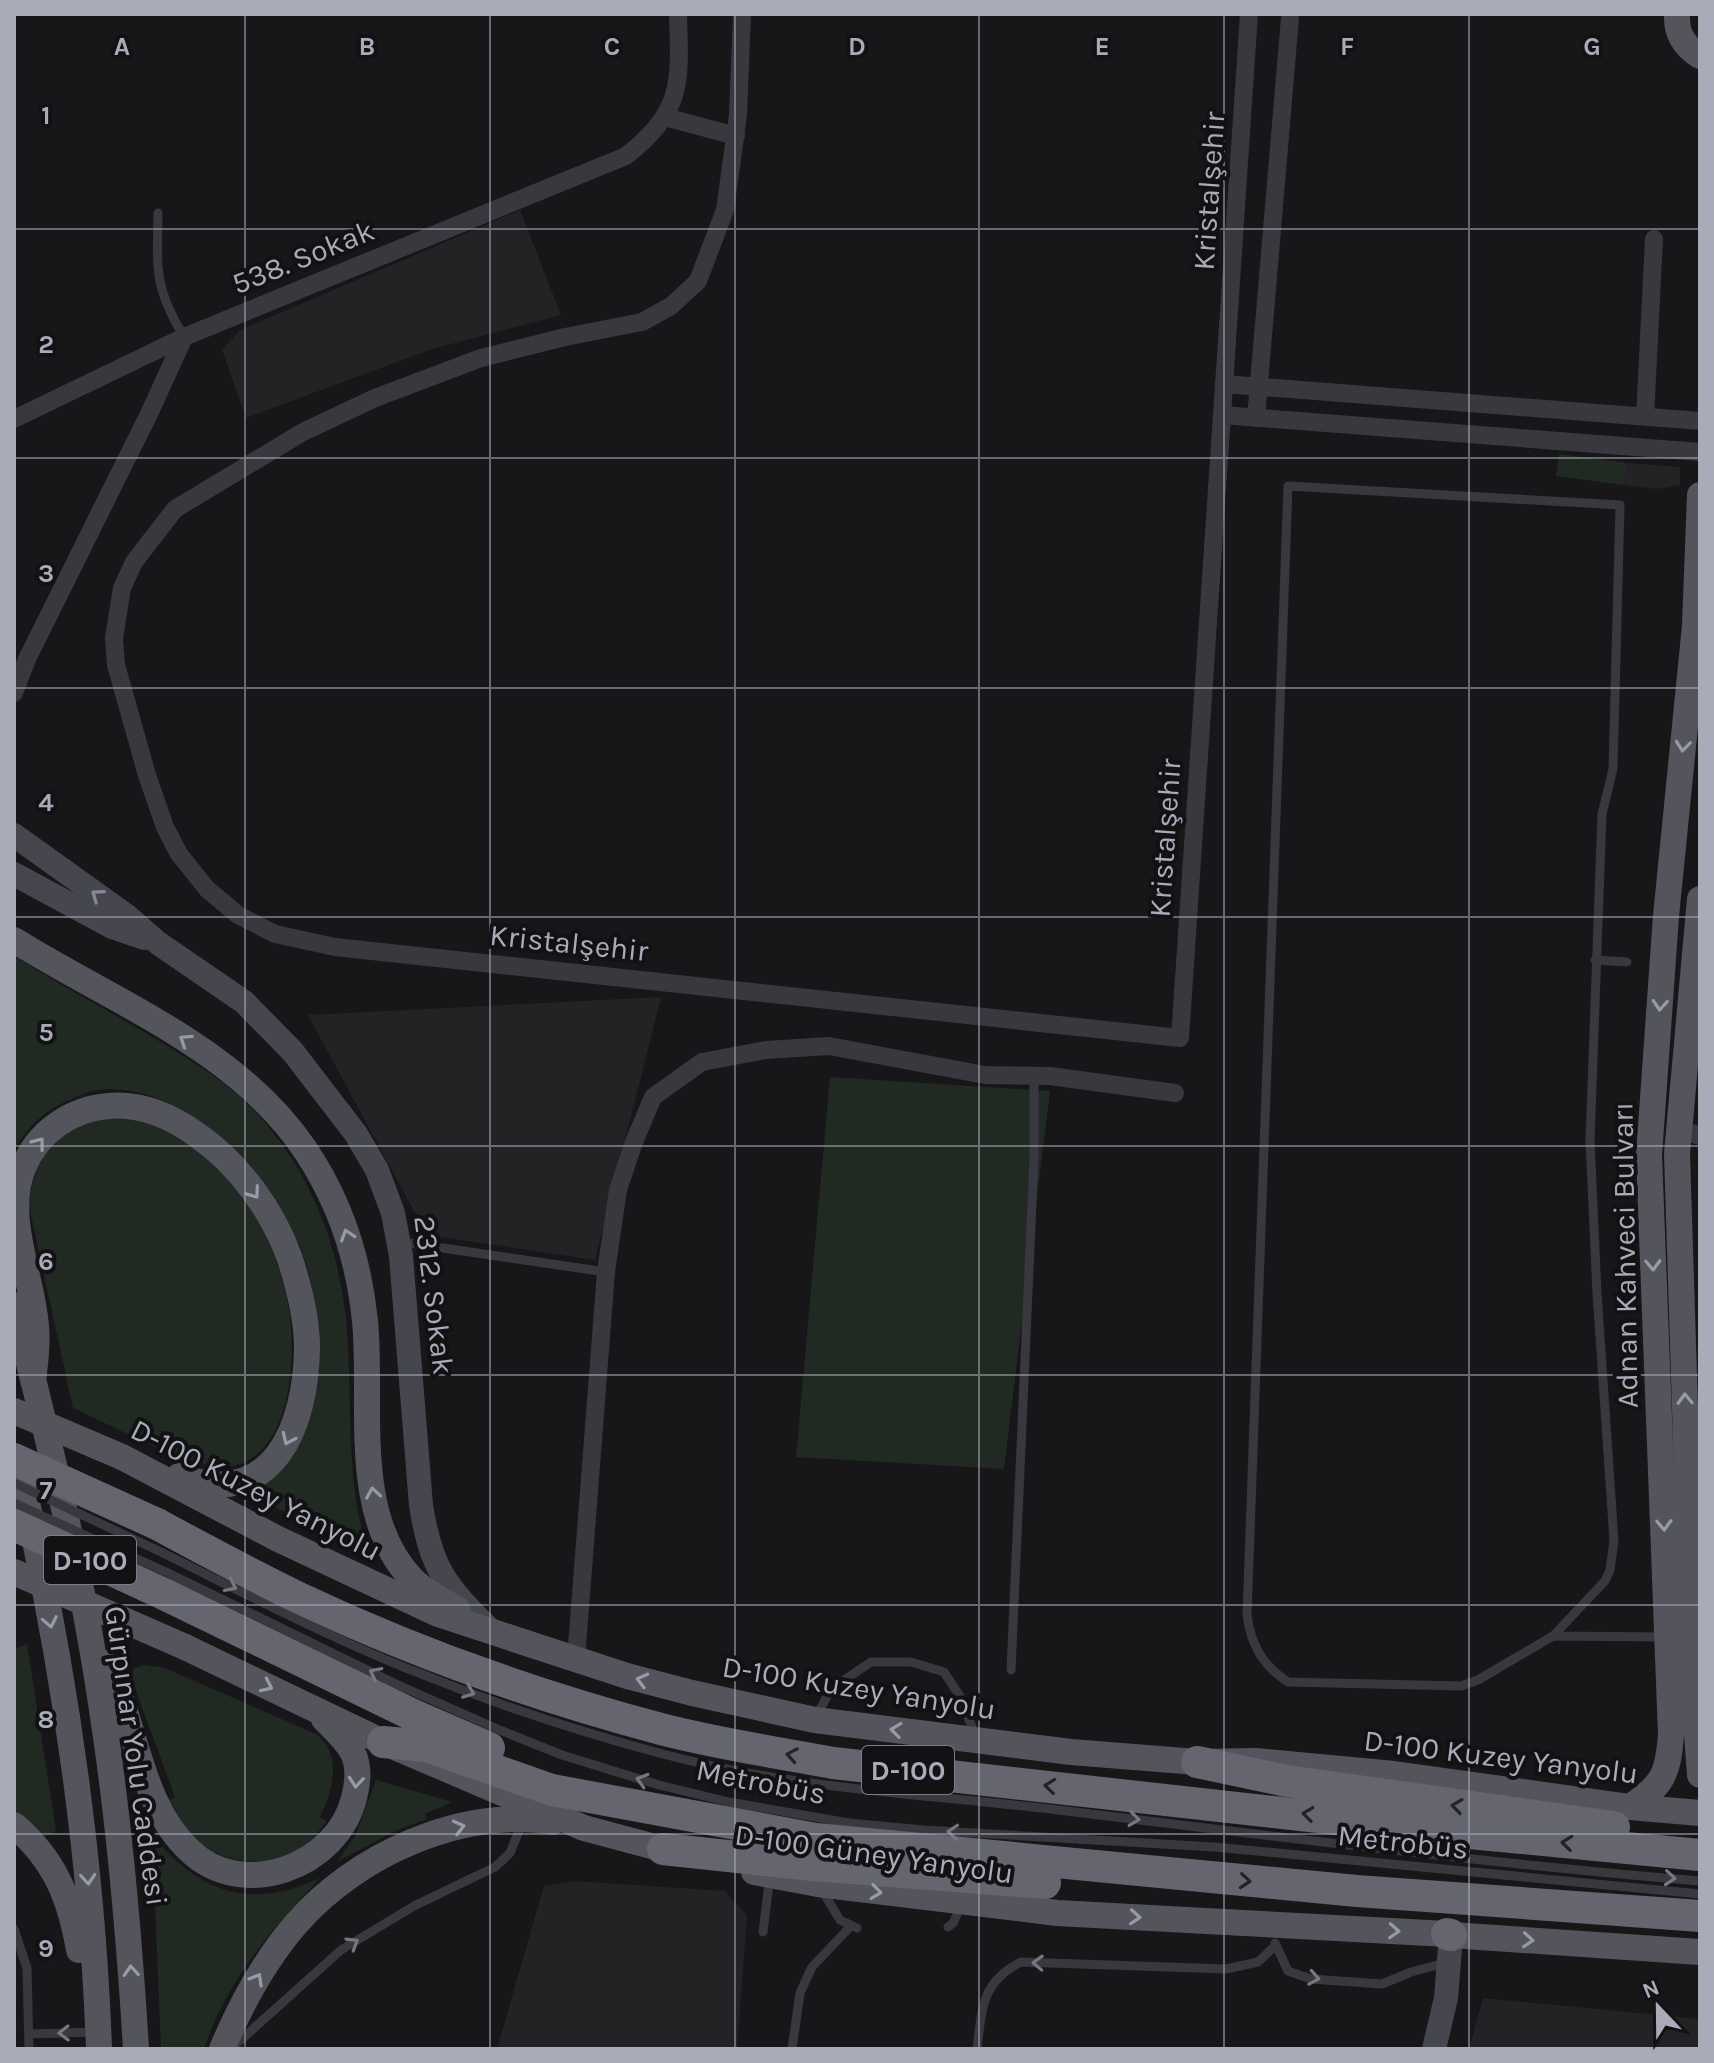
<svg xmlns="http://www.w3.org/2000/svg" width="1714" height="2063" font-family="Karla,sans-serif">
  <rect width="100%" height="100%" fill="#171719"/>
  <path fill="#232326" d="M520 210 561 315 432 349 246 418 222 350 240 330Z
    M1627 463 1680 467V485L1657 489 1624 485Z
    M661 997 595 1260 427 1235 308 1015Z
    M574 1881 725 1891 747 1915 737 2049H497L544 1886Z
    M1483 1998 1700 2019V2049H1469Z"/>
  <path fill="#212923" d="M1559 454 1627 463 1624 485 1556 476Z
    M14 956C79 997 148 1031 211 1074 286 1125 332 1214 344 1303 355 1381 343 1461 364 1538L357 1549 273 1506 259 1502 258 1490C267 1482 278 1475 285 1465 292 1456 297 1397 299 1382 303 1360 314 1311 312 1291 302 1204 189 1072 93 1091 85 1092 77 1097 70 1100 46 1109 25 1128 14 1152Z
    M830 1077 1050 1091 1004 1469 796 1457Z
    M140 1117C188 1137 225 1169 254 1213 270 1237 280 1270 287 1298 298 1349 295 1461 225 1467 192 1469 107 1423 73 1408L29 1206C32 1171 48 1135 83 1121 99 1115 123 1118 140 1117Z
    M27 1644 56 1831 42 1838 14 1816V1649Z
    M145 1665 165 1668 316 1734C343 1754 333 1790 320 1817L327 1821C318 1832 309 1845 296 1852 270 1867 227 1864 202 1845 188 1833 178 1817 170 1800L175 1797 130 1675 135 1668Z
    M376 1780 452 1802 425 1814 427 1819 397 1830 337 1862 355 1836Z
    M152 1836C188 1877 226 1904 284 1891 296 1889 308 1882 320 1878 270 1932 228 1978 204 2049H161Z"/>
  <g fill="none" stroke-linecap="round" stroke-linejoin="round">
    <path stroke="#38383e" stroke-width="9" d="M158 213C157 270 154 287 184 337
      M1595 960 1627 962
      M402 1242 606 1272
      M161 1552C242 1592 322 1634 406 1668 490 1702 576 1731 663 1754 793 1789 925 1794 1058 1810 1272 1836 1485 1863 1700 1881
      M166 1572 396 1684 502 1731 562 1755 659 1785 729 1802 849 1823 923 1830 1215 1847 1700 1894
      M1553 1636 1605 1581 1610 1570 1614 1541 1597 1293 1590 1141 1602 814 1613 769 1620 505 1288 486 1247 1615C1251 1645 1263 1666 1288 1682L1461 1686 1478 1680 1553 1636 1666 1637
      M1011 1670 1034 1158V1075
      M817 1715 831 1689 871 1662H911L944 1672 959 1695 976 1737
      M820 1887 840 1920 857 1928
      M948 1927 953 1923 962 1903
      M14 1929 27 1968 29 2049
      M763 1932 770 1875
      M1275 1943 1288 1971 1311 1979 1382 1984 1411 1972 1445 1963
      M29 2034 98 2032
      M233 2047 341 1950 414 1906 495 1867 510 1853 522 1823
      M792 2049 800 1993 812 1967 850 1927
      M977 2049C982 2009 981 1982 1021 1962L1226 1969 1258 1962 1276 1945"/>
    <path stroke="#38383e" stroke-width="18" d="M742 14 738 115 725 210 698 281 671 306 642 322 565 337 481 358 375 398 303 432 175 509 134 562 122 588 114 638 116 665 147 775 165 827 179 854 207 889 238 915 275 934 335 947 1180 1038 1249 14
      M665 117 736 136
      M1224 384 1700 421
      M1222 415 1700 452
      M1645 417 1654 239
      M1256 418 1290 18
      M14 419 184 337
      M14 693 27 659 149 414 184 337 626 156C684 110 680 82 678 14
      M1678 1128 1700 1136
      M576 1659 606 1272 618 1190 634 1142 653 1097 702 1062 766 1050 829 1046 985 1075 1050 1076 1175 1093"/>
    <path stroke="#46474e" stroke-width="24" d="M14 835 127 916 158 943 244 1002 293 1052 356 1134 377 1170 393 1213 401 1256 421 1505C431 1569 445 1585 490 1630
      M14 874 112 927 144 938
      M1434 2049 1446 1998 1451 1935"/>
    <path stroke="#54545d" stroke-width="26" d="M1677 14C1676 34 1684 46 1700 56
      M1700 899 1677 1154 1694 1692 1700 1775
      M14 940C115 1003 238 1049 306 1151 340 1202 359 1261 365 1321 373 1402 350 1515 412 1579 423 1591 442 1600 457 1609
      M14 1305C48 1436 81 1569 101 1703 119 1818 129 1933 136 2049
      M33 1381C35 1364 38 1345 36 1327 33 1277 2 1216 24 1166 38 1132 71 1109 108 1106 141 1103 171 1116 197 1135 239 1164 273 1211 290 1259 299 1287 307 1318 307 1348 306 1426 273 1512 179 1476
      M122 1457 278 1539 438 1614 627 1676 692 1693 815 1720 1071 1752 1197 1762 1256 1761 1394 1774 1630 1807 1700 1813
      M17 1458C62 1653 92 1850 99 2049
      M185 1647 383 1742 584 1828 681 1854
      M105 1663C138 1723 137 1800 189 1850 242 1902 337 1867 354 1798 358 1783 360 1766 352 1751 345 1739 334 1729 324 1719
      M1630 1807C1663 1785 1668 1774 1671 1735L1649 1155 1666 916 1695 626 1700 495
      M14 1825C55 1860 70 1898 79 1950
      M754 1872 818 1884 1057 1913 1447 1934
      M1451 1935 1700 1952
      M222 2049C241 2004 264 1961 296 1924 356 1855 461 1807 553 1822"/>
    <path stroke="#64656f" stroke-width="32" d="M157 1524C203 1549 250 1574 297 1597 413 1652 537 1696 661 1729 718 1744 775 1752 833 1763L1417 1828 1700 1855
      M166 1595 413 1715 489 1748
      M383 1742 426 1746 552 1790 816 1839 1357 1891 1700 1916
      M1197 1762 1287 1781 1614 1827
      M663 1849 812 1865 1045 1883
      M1447 1934 1451 1935"/>
    <path stroke="#38383e" stroke-width="9" d="M14 1483 161 1552
      M14 1503 166 1572"/>
    <path stroke="#54545d" stroke-width="26" d="M14 1411 122 1457
      M14 1572 185 1647"/>
    <path stroke="#64656f" stroke-width="32" d="M14 1459 157 1524
      M14 1525 166 1595"/>
  </g>
  <defs><path id="oneway-chevron" d="M-2-3.5L2.5 0L-2 3.5" fill="none" stroke-width="1.6" stroke-linecap="round" stroke-linejoin="round" transform="scale(2)"/></defs>
  <g stroke="#989aa7">
    <use href="#oneway-chevron" transform="translate(1683 746) rotate(96)"/>
    <use href="#oneway-chevron" transform="translate(1660 1005) rotate(94)"/>
    <use href="#oneway-chevron" transform="translate(185 1040) rotate(-147)"/>
    <use href="#oneway-chevron" transform="translate(39 1143) rotate(-52)"/>
    <use href="#oneway-chevron" transform="translate(254 1193) rotate(54)"/>
    <use href="#oneway-chevron" transform="translate(347 1235) rotate(-108)"/>
    <use href="#oneway-chevron" transform="translate(1653 1265) rotate(88)"/>
    <use href="#oneway-chevron" transform="translate(1685 1399) rotate(-92)"/>
    <use href="#oneway-chevron" transform="translate(288 1439) rotate(115)"/>
    <use href="#oneway-chevron" transform="translate(373 1493) rotate(-99)"/>
    <use href="#oneway-chevron" transform="translate(1664 1525) rotate(88)"/>
    <use href="#oneway-chevron" transform="translate(50 1622) rotate(79)"/>
    <use href="#oneway-chevron" transform="translate(642 1680) rotate(-165)"/>
    <use href="#oneway-chevron" transform="translate(267 1686) rotate(25)"/>
    <use href="#oneway-chevron" transform="translate(896 1730) rotate(-173)"/>
    <use href="#oneway-chevron" transform="translate(356 1782) rotate(95)"/>
    <use href="#oneway-chevron" transform="translate(459 1827) rotate(-14)"/>
    <use href="#oneway-chevron" transform="translate(88 1879) rotate(86)"/>
    <use href="#oneway-chevron" transform="translate(876 1892) rotate(7)"/>
    <use href="#oneway-chevron" transform="translate(1135 1917) rotate(4)"/>
    <use href="#oneway-chevron" transform="translate(1394 1931) rotate(3)"/>
    <use href="#oneway-chevron" transform="translate(1528 1940) rotate(4)"/>
    <use href="#oneway-chevron" transform="translate(131 1971) rotate(-94)"/>
    <use href="#oneway-chevron" transform="translate(257 1979) rotate(-60)"/>
  </g>
  <use stroke="#868894" href="#oneway-chevron" transform="translate(97 895) rotate(-144)"/>
  <g stroke="#767782">
    <use href="#oneway-chevron" transform="translate(231 1586) rotate(26)"/>
    <use href="#oneway-chevron" transform="translate(375 1673) rotate(-153)"/>
    <use href="#oneway-chevron" transform="translate(469 1692) rotate(21)"/>
    <use href="#oneway-chevron" transform="translate(642 1780) rotate(-163)"/>
    <use href="#oneway-chevron" transform="translate(1134 1819) rotate(7)"/>
    <use href="#oneway-chevron" transform="translate(953 1832) rotate(-176)"/>
    <use href="#oneway-chevron" transform="translate(1670 1878) rotate(5)"/>
    <use href="#oneway-chevron" transform="translate(353 1943) rotate(-31)"/>
    <use href="#oneway-chevron" transform="translate(1038 1963) rotate(-178)"/>
    <use href="#oneway-chevron" transform="translate(1314 1978) rotate(10)"/>
    <use href="#oneway-chevron" transform="translate(64 2033) rotate(179)"/>
  </g>
  <g stroke="#222326">
    <use href="#oneway-chevron" transform="translate(792 1755) rotate(-170)"/>
    <use href="#oneway-chevron" transform="translate(1050 1786) rotate(-174)"/>
    <use href="#oneway-chevron" transform="translate(1457 1806) rotate(-172)"/>
    <use href="#oneway-chevron" transform="translate(1308 1814) rotate(-173)"/>
    <use href="#oneway-chevron" transform="translate(1567 1843) rotate(-174)"/>
    <use href="#oneway-chevron" transform="translate(1245 1881) rotate(5)"/>
  </g>
  <path fill="none" stroke="#a9abb9" stroke-width="2" stroke-opacity="0.55" d="M245 14V2049M490 14V2049M735 14V2049M979 14V2049M1224 14V2049M1469 14V2049M14 229H1700M14 458H1700M14 688H1700M14 917H1700M14 1146H1700M14 1375H1700M14 1605H1700M14 1834H1700"/>
  <g text-anchor="middle" dominant-baseline="central" stroke-width="8" stroke-linejoin="round" paint-order="stroke">
    <g fill="#121214" stroke="#7c7d88" stroke-width="2">
      <rect x="44" y="1536" width="92" height="48" rx="6"/>
      <rect x="862" y="1746" width="92" height="48" rx="6"/>
    </g>
    <g font-size="28" font-weight="bold" fill="#a9abb9">
      <text x="90" y="1560">D-100</text>
      <text x="908" y="1770">D-100</text>
    </g>
    <g font-size="30" fill="#a9abb9" stroke="#121214">
      <text transform="translate(1209 191) rotate(-86)">Kristalşehir</text>
      <text transform="translate(303 257) rotate(-22)">538. Sokak</text>
      <text transform="translate(1165 838) rotate(-86)">Kristalşehir</text>
      <text transform="translate(569 943) rotate(6)">Kristalşehir</text>
      <text transform="translate(1625 1255) rotate(-91)">Adnan Kahveci Bulvarı</text>
      <text transform="translate(434 1295) rotate(83)">2312. Sokak</text>
      <text transform="translate(256 1490) rotate(27)">D-100 Kuzey Yanyolu</text>
      <text transform="translate(859 1688) rotate(9)">D-100 Kuzey Yanyolu</text>
      <text transform="translate(136 1756) rotate(82)">Gürpınar Yolu Caddesi</text>
      <text transform="translate(1501 1757) rotate(7)">D-100 Kuzey Yanyolu</text>
      <text transform="translate(761 1782) rotate(11)">Metrobüs</text>
      <text transform="translate(1403 1842) rotate(6)">Metrobüs</text>
      <text transform="translate(874 1854) rotate(8)">D-100 Güney Yanyolu</text>
    </g>
  </g>
  <g font-size="26" text-anchor="middle" font-weight="bold" fill="#a9abb9" stroke="#121214" stroke-width="8" stroke-linejoin="round" paint-order="stroke">
    <text x="122" y="55">A</text>
    <text x="367" y="55">B</text>
    <text x="612" y="55">C</text>
    <text x="857" y="55">D</text>
    <text x="1102" y="55">E</text>
    <text x="1347" y="55">F</text>
    <text x="1592" y="55">G</text>
    <text x="46" y="124">1</text>
    <text x="46" y="353">2</text>
    <text x="46" y="582">3</text>
    <text x="46" y="811">4</text>
    <text x="46" y="1041">5</text>
    <text x="46" y="1270">6</text>
    <text x="46" y="1499">7</text>
    <text x="46" y="1728">8</text>
    <text x="46" y="1957">9</text>
  </g>
  <rect width="1714" height="2063" fill="none" stroke="#a9abb9" stroke-width="32"/>
  <g transform="translate(1658 2007) rotate(338)" stroke="#121214" stroke-width="6" paint-order="stroke">
  <path d="M0-6L14 30L0 20L-14 30Z" fill="#a9abb9"/>
  <text y="-12" font-size="22" font-weight="bold" text-anchor="middle" fill="#a9abb9">N</text>
  </g>
</svg>
